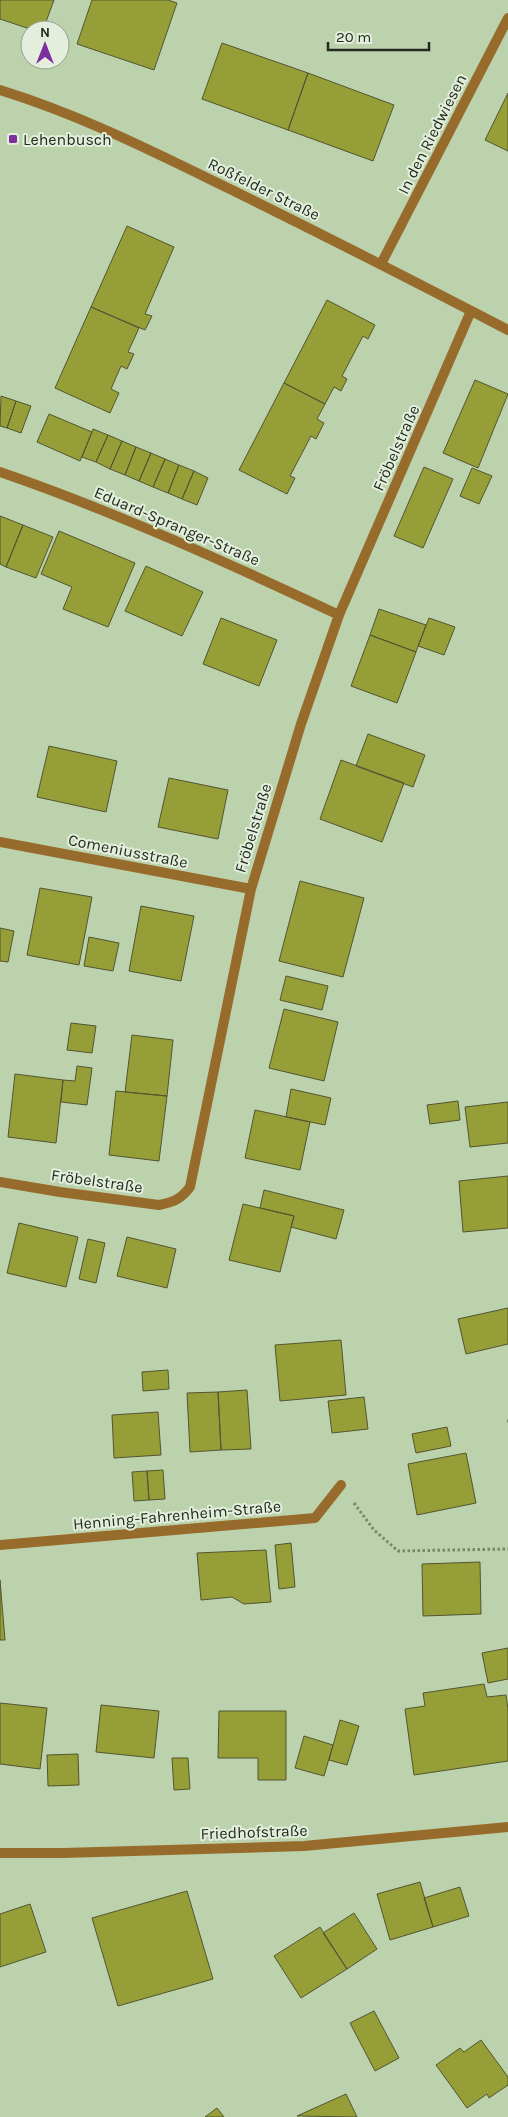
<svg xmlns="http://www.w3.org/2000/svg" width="508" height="2117" font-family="Karla,sans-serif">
  <rect width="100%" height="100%" fill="#bcd2ad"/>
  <path fill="#969e37" stroke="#525531" d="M0 0H54L43 30H33L0 19Z
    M92 0H168L177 3 154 70 77 44Z
    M222 43 308 73 288 130 202 99Z
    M308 73 394 105 373 161 288 130Z
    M508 93V151L485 140Z
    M127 226 174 247 145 314 152 316 145 330 91 307Z
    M327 300 375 325 368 339 363 336 342 376 347 379 341 391 334 387 325 404 284 383Z
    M91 307 139 328 128 352 134 354 127 369 121 366 111 389 119 393 110 413 55 388Z
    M475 380 508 394 478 468 443 453Z
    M284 383 325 404 317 419 324 423 316 439 311 436 290 476 295 478 287 494 239 470Z
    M1 396 16 401 7 428 0 426Z
    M16 401 31 406 21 433 7 428Z
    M49 414 92 432 80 461 37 442Z
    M93 429 108 435 96 462 82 457Z
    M108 435 122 441 110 469 96 462Z
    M122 441 136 447 125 475 110 469Z
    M136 447 151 453 139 481 125 475Z
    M151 453 165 459 153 487 139 481Z
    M165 459 179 465 168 493 153 487Z
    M179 465 194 471 182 499 168 493Z
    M424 467 453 479 423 548 394 536Z
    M472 468 492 476 479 504 460 496Z
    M194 471 208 478 197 505 182 499Z
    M0 516 23 525 6 567 0 564Z
    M23 525 53 537 36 578 6 567Z
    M59 531 135 563 108 627 63 609 72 587 41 574Z
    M146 566 203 592 182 636 125 611Z
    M379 609 426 625 416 652 370 635Z
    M221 618 277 640 259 686 203 664Z
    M429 618 455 627 444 655 418 646Z
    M370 635 416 652 397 703 351 686Z
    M368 734 425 755 413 787 356 766Z
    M49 746 117 761 106 812 37 797Z
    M341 760 404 783 382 842 320 819Z
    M169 778 228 790 218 839 158 827Z
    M300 881 364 898 343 977 279 961Z
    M40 888 92 897 79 965 27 955Z
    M141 906 194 916 181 981 129 971Z
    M0 928 14 931 8 962 0 961Z
    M89 937 119 943 113 971 84 966Z
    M286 976 328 986 322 1010 280 1000Z
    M284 1009 338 1022 324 1081 269 1068Z
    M71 1023 96 1026 92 1053 67 1050Z
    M132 1035 173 1040 167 1096 125 1092Z
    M77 1066 92 1068 87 1105 61 1102 63 1080 75 1081Z
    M15 1074 63 1080 56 1143 8 1137Z
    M291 1089 331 1098 325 1125 286 1117Z
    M116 1091 167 1096 159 1161 109 1155Z
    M458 1101 460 1120 430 1124 427 1105Z
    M508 1102V1143L470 1147 465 1107Z
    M255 1110 310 1122 300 1170 245 1158Z
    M508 1176V1228L463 1232 459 1181Z
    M264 1190 344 1210 336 1239 291 1227 294 1216 260 1208Z
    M243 1204 294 1216 280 1272 229 1260Z
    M19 1223 78 1237 66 1287 7 1273Z
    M127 1237 176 1249 167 1288 117 1276Z
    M88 1239 105 1243 96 1283 79 1279Z
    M508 1308V1344L466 1354 458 1319Z
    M341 1340 346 1395 280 1401 275 1345Z
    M168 1370 169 1389 143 1391 142 1372Z
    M247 1390 251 1449 221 1450 218 1392Z
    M218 1392 221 1450 190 1452 187 1393Z
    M364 1397 368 1429 332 1433 328 1401Z
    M158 1412 161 1455 114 1458 112 1415Z
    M447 1427 451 1446 416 1453 412 1434Z
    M466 1453 476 1503 417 1515 408 1464Z
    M163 1470 165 1499 149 1500 147 1471Z
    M147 1471 149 1500 134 1501 132 1472Z
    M291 1543 295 1587 279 1589 275 1545Z
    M266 1550 271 1602 244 1604 232 1597 201 1600 197 1553Z
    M480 1562 481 1614 423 1616 422 1564Z
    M0 1580 5 1640H0Z
    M508 1648V1679L488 1683 482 1653Z
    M484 1684 487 1697 506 1695 508 1709V1761L414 1775 405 1709 425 1706 423 1693Z
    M0 1703 47 1708 40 1769 0 1764Z
    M101 1705 159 1711 154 1758 96 1752Z
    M219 1711H286V1780H258V1758H218Z
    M340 1720 359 1726 347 1765 329 1760Z
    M304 1736 333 1745 324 1776 295 1768Z
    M78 1754 79 1785 48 1786 47 1755Z
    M172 1758H188L190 1789 174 1790Z
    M420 1882 433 1927 390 1940 377 1894Z
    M460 1887 469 1916 433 1927 424 1898Z
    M187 1891 213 1979 118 2006 92 1918Z
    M30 1904 46 1952 0 1967V1914Z
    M354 1913 377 1949 347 1969 323 1933Z
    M320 1927 347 1969 301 1998 274 1956Z
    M374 2011 399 2058 375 2071 350 2023Z
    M481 2040 508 2077V2085L489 2098 487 2094 467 2108 436 2065 460 2048 464 2052Z
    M346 2094 357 2117 297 2116Z
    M217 2108 224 2117H205Z"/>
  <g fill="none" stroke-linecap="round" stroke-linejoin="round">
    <path stroke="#77886d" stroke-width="3" stroke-dasharray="2.5 2.5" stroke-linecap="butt" d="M507 1421H508
      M354 1503 374 1530 398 1551 508 1549"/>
    <path stroke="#976b2b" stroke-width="10" d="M381 264 508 18
      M0 472C116 512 228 563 339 615
      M0 842 251 889
      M0 1182 60 1192 159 1205C174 1202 181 1199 190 1187L251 889 301 724 339 615 471 311
      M0 1545 315 1518 341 1485
      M0 1853H63L304 1846 508 1827"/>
    <path stroke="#976b2b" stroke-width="10" d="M0 90C81 115 154 152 230 189 323 235 416 282 508 330"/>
  </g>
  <rect fill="#7d2fa0" stroke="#e3efdc" stroke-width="2" x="8" y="134" width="10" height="10" rx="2.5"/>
  <g text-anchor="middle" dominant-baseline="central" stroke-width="4" stroke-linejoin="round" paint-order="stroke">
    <g font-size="16" fill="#222b1d" stroke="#e3efdc">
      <text transform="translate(432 134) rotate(-63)">In den Riedwiesen</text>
      <text transform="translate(264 189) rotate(26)">Roßfelder Straße</text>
      <text transform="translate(396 448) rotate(-66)">Fröbelstraße</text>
      <text transform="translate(177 526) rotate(23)">Eduard-Spranger-Straße</text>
      <text transform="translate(253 828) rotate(-73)">Fröbelstraße</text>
      <text transform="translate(128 851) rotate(11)">Comeniusstraße</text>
      <text transform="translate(97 1181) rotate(8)">Fröbelstraße</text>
      <text transform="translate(177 1515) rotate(-5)">Henning-Fahrenheim-Straße</text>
      <text transform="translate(254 1832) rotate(-2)">Friedhofstraße</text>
    </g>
    <g font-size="16" fill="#222b1d" stroke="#e3efdc" text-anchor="start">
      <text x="23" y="139">Lehenbusch</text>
    </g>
  </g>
  <g transform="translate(45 45)"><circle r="24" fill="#e3efdc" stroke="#96a190"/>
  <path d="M0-4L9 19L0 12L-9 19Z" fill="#7d2fa0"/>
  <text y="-8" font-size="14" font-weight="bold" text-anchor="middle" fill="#222b1d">N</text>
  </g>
  <path d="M328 42v8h101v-8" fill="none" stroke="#222b1d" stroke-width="2.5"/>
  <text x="336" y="42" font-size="15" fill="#222b1d" stroke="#e3efdc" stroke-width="4" paint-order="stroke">20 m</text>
</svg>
